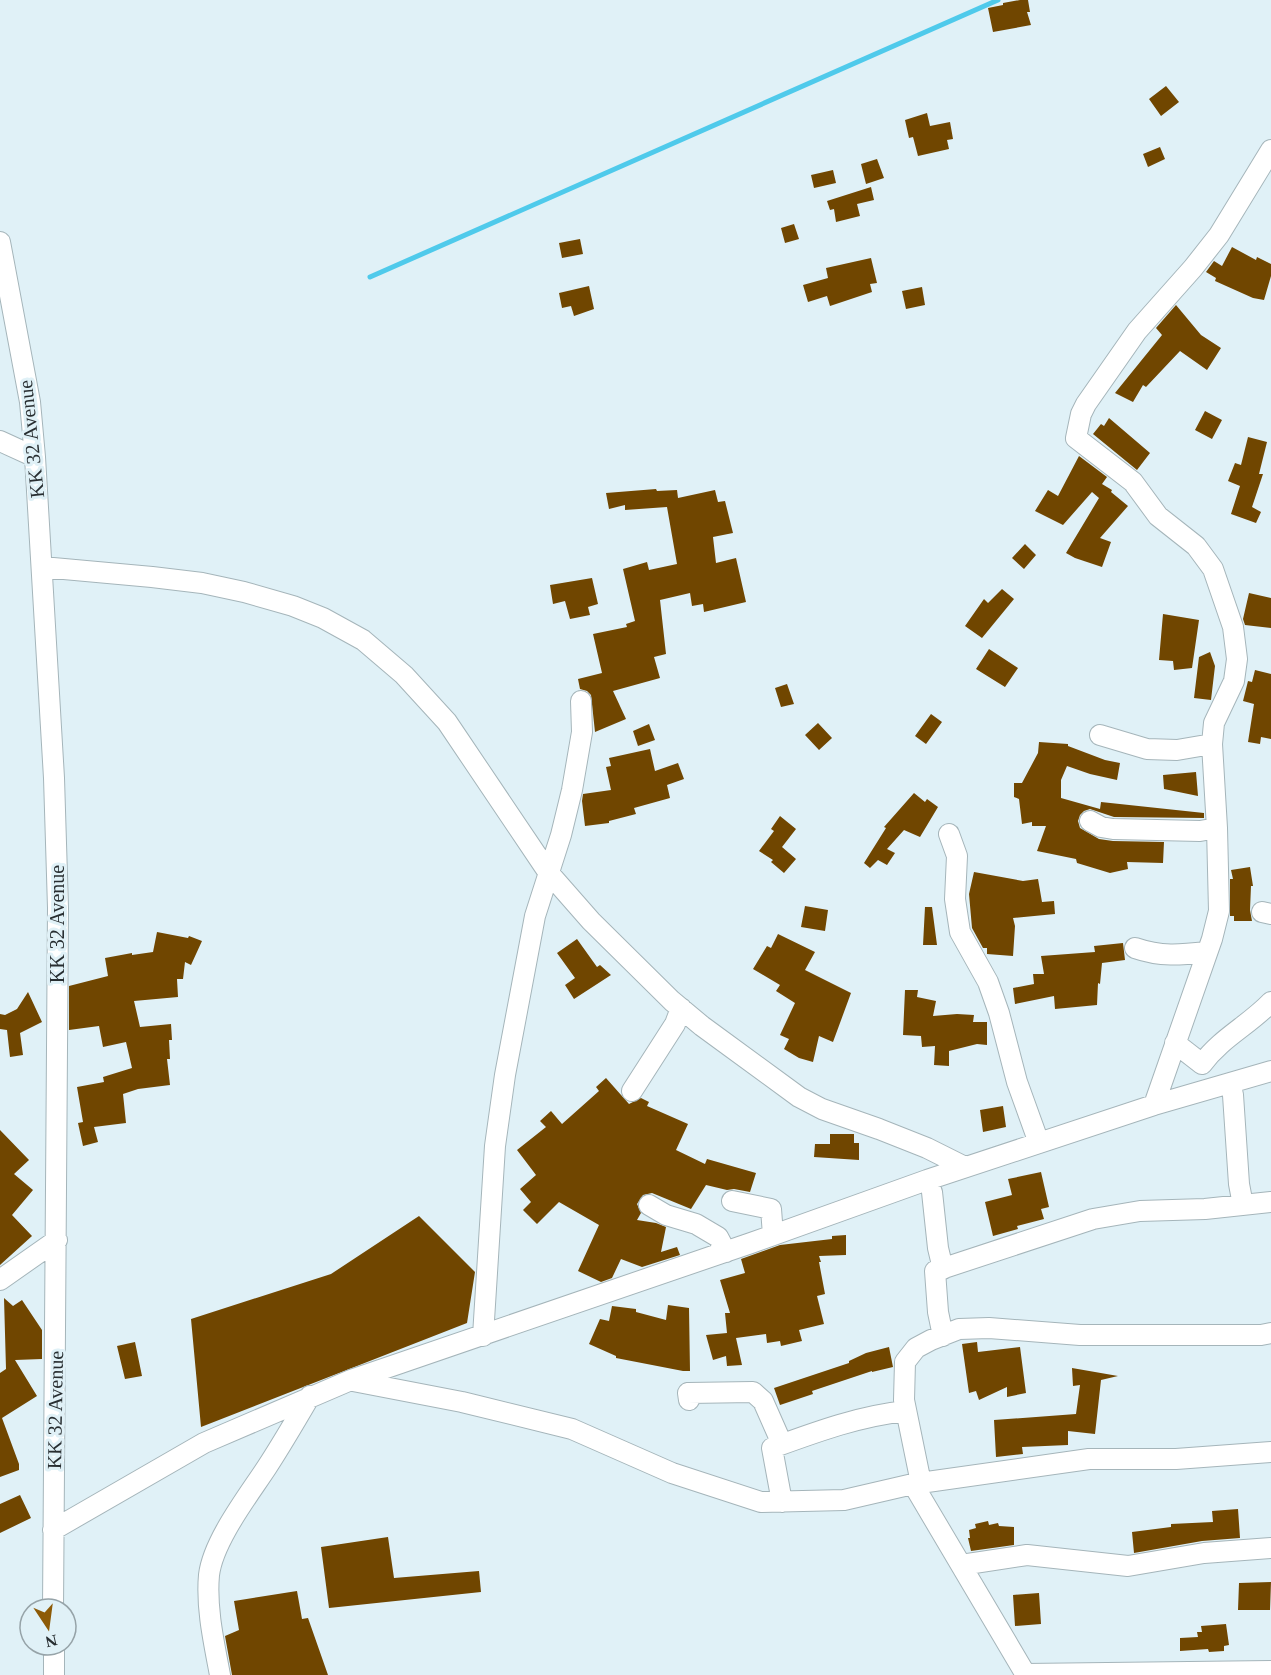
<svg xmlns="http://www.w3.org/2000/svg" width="1271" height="1675" font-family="Georgia,serif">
  <rect width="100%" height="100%" fill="#e0f1f7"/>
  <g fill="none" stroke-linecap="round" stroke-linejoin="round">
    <path stroke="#4fcaeb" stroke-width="5" d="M370 277 998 0"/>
  </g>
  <path fill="#704600" d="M1020 0H1028L1030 12H1027L1031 25 993 32 988 8 1003 5V3Z
    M1166 86 1179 102 1161 116 1149 99Z
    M927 113 930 126 950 122 953 139 947 140 949 149 918 156 913 137 909 138 905 120Z
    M1160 147 1165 159 1148 167 1143 154Z
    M877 159 884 178 866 184 861 164Z
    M833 170 836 183 814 188 811 175Z
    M871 187 874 200 857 204 860 216 836 222 834 209 830 210 827 201Z
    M794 224 799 239 785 243 781 228Z
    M580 239 583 254 562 258 559 243Z
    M1232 247 1256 260 1257 257 1271 264V276L1264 300 1253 298 1215 281 1216 278 1206 272 1214 261 1222 266Z
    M871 258 877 283 870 284 872 292 830 306 827 296 808 302 803 285 828 278 826 268Z
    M589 286 594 309 574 316 571 306 562 308 559 293Z
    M922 287 925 305 906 309 902 291Z
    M1176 305 1201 335 1221 348 1207 370 1180 351 1146 387 1143 385 1133 402 1115 393 1162 335 1156 328Z
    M1205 411 1222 420 1212 439 1195 430Z
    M1109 418 1150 453 1137 470 1093 434 1101 424 1104 426Z
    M1248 437 1267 442 1259 474H1263L1252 507 1261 512 1256 523 1231 514 1240 486 1228 481 1235 463 1241 465Z
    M1079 456 1107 477 1102 484 1112 490 1111 492 1128 506 1100 538 1111 542 1102 567 1075 558 1066 553 1099 498 1092 492 1063 525 1035 511 1048 490 1058 496Z
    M656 489 657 491 677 490 678 498 715 490 718 502 725 501 733 533 713 537 716 563 736 558 746 602 704 612 703 604 692 606 690 593 660 600 666 654 654 657 660 678 613 691 626 719 595 732 591 695 587 691 580 689 578 679 602 673 593 634 627 627 626 624 635 621 623 569 647 562 649 570 677 564 667 507 625 510V505L609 509 606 493Z
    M1025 544 1036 555 1024 569 1012 558Z
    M592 578 598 604 588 607 590 615 570 619 565 601 553 604 550 585Z
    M1002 589 1014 599 982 638 965 626 984 599 988 603Z
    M1249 593 1271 598V628L1245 625 1243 619Z
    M1163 614 1199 620 1192 668 1174 670 1173 661 1159 660Z
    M989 649 1018 668 1005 687 976 669Z
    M1210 652 1215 666 1211 700 1194 698 1199 657Z
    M1255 670 1271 674V739L1261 737 1260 744 1248 742 1254 704 1243 701 1248 681 1252 682Z
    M787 684 794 704 781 707 775 688Z
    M931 714 942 722 926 744 915 736Z
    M818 723 832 738 819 750 805 735Z
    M649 724 655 740 638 746 633 731Z
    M1039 742 1068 744V746L1105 760 1120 763 1117 780 1090 774 1067 766 1061 780V798L1100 809 1101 802 1204 813V818L1114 817 1090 809 1084 811 1080 815 1078 821 1080 828 1099 839 1113 841 1164 842 1163 863 1127 862 1128 869 1110 873 1077 863 1076 859 1037 851 1046 826H1032V822L1022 824 1019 799 1014 797V783H1022L1038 753Z
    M650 749 655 771 678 763 684 779 667 785 670 798 634 808 636 814 609 821V823L585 826 582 801 583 794 611 790 606 767 611 766 609 758Z
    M1196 772 1198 796 1164 789 1163 775Z
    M914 793 925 802 927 799 938 807 920 837 904 830 887 849 895 853 887 865 878 860 870 868 864 863 886 828 884 827Z
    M780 816 796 829 782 847 796 859 784 873 771 862 773 860 759 851 774 831 771 829Z
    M1250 867 1253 886H1251L1250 910 1252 921H1234V916H1230V879H1233L1231 870Z
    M974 872 1023 881 1038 879 1042 902 1054 901 1055 914 1013 918 1015 926 1013 956 987 954V948H983L972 928 969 894Z
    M805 906 828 910 825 931 801 927Z
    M925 907H932L937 945H923Z
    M157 932 188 938 189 936 202 941 191 965 185 962 183 979H177L178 997 134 1001 140 1027 171 1024 172 1040H169L170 1059H167L170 1085 138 1089 123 1094 126 1123 94 1127 98 1142 83 1146 78 1123 83 1122 77 1087 104 1082 103 1077 132 1068 126 1042 103 1047 99 1026 69 1030V986L108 976 105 958 132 953V955L153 952Z
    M778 934 815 952 805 970 851 993 833 1042 819 1036 813 1062 799 1058 784 1049 789 1039 780 1035 795 1003 776 991 780 985 753 969 767 946 771 948Z
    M577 939 597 967 600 965 611 975 574 999 565 985 575 978 557 953Z
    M1123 943 1125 960 1102 963 1100 984 1098 983 1097 1005 1055 1009 1054 996 1015 1004 1013 988 1034 984 1033 974H1044L1041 956 1095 952 1094 946Z
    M905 990H918L917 997 936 1001 933 1016 957 1014 974 1015 973 1022H987V1045L977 1044 949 1051V1066L934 1065 935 1046 922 1047 921 1036 903 1035Z
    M28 992 42 1022 20 1033 23 1055 10 1057 7 1030 0 1029V1014L5 1015 17 1009Z
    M606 1078 629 1104 641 1098 649 1102 647 1106 688 1124 676 1150 705 1164 707 1159 756 1173 750 1192 734 1189 727 1190 706 1185 691 1209 652 1193 643 1195 637 1204 641 1213 637 1220 656 1223 666 1227 661 1252 677 1247 680 1255 642 1267 621 1259 612 1278 601 1282 578 1271 599 1225 559 1202 537 1224 523 1210 531 1202 520 1189 536 1175 517 1150 546 1127 540 1121 551 1111 562 1124 599 1091 596 1087Z
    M1003 1106 1006 1127 983 1132 980 1110Z
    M0 1130 29 1160 14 1174 33 1190 12 1215 32 1236 0 1265Z
    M830 1134H854V1143H859V1160L814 1157 815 1144H830Z
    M1041 1172 1049 1207 1041 1209 1044 1219 1017 1226 1018 1229 993 1236 985 1202 1012 1195 1008 1179Z
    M419 1216 475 1272 467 1323 201 1427 191 1319 331 1274Z
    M846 1235V1255L819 1256 821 1262H819L825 1294 817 1296 824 1324 799 1330 802 1341 781 1346 780 1341 767 1343 766 1334 736 1338 742 1365 727 1366 726 1356 713 1360 706 1335 727 1333 725 1313H730L720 1280 745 1273 741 1259 780 1245 832 1239V1236Z
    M4 1298 13 1306 22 1300 42 1330V1359L15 1360 37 1396 2 1418 19 1464V1470L0 1477V1373L6 1369Z
    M668 1305 689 1308 690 1371H683L616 1358V1356L589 1344 600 1319 609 1321 612 1306 636 1309V1312L666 1320Z
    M135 1342 142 1376 125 1379 117 1346Z
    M977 1342 978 1352 1020 1347 1026 1393 1007 1397V1387L979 1400 976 1391 969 1393 962 1344Z
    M889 1347 893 1367 872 1372V1371L812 1391 813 1394 780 1405 774 1388 849 1363V1361L866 1353Z
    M1072 1368 1118 1376 1101 1380 1095 1434 1068 1431V1445L1022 1447 1023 1454 996 1457 994 1420 1076 1414 1080 1385 1073 1386Z
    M20 1495 31 1518 0 1533V1504Z
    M1238 1509 1240 1538 1202 1541 1134 1553 1132 1532 1171 1527V1524L1213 1522 1212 1511Z
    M988 1521 989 1525 998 1523 999 1526 1014 1527V1545L971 1551 968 1538H970L969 1530 976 1528 975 1524Z
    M388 1537 394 1578 479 1571 481 1592 329 1608 321 1547Z
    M1271 1582 1270 1610H1238L1239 1583Z
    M297 1591 302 1619 308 1618 328 1675H232L225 1636 239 1630 234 1601Z
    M1039 1593 1041 1624 1015 1626 1013 1595Z
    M1226 1624 1229 1645 1224 1646V1651L1209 1652 1208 1649 1180 1651V1638L1198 1637 1197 1632H1202L1201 1626Z"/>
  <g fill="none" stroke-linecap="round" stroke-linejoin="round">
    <g stroke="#a5b5ba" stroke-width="22">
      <path id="street" d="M0 242 30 402 35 457 54 778 58 908 53 1609
        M0 441 35 457
        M42 567 152 577 202 583 244 592 293 606 323 618 363 640 404 675 447 722 548 872 591 921 672 1001 702 1026 799 1097 822 1109 879 1129 927 1148 965 1167
        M1100 735 1147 749 1177 750 1212 744
        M1090 821 1101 827 1113 829 1200 831 1217 828
        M949 834 957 856 955 899 960 932 988 982 999 1013 1017 1082 1039 1143
        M1262 912 1271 914
        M1135 948C1161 957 1180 955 1207 952
        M1175 1043 1202 1064C1221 1038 1249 1025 1271 1002
        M1230 1083 1233 1095 1239 1184 1243 1205
        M632 1091 675 1024 681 1008
        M1154 1105 1212 939 1219 911 1217 828 1212 744 1214 723 1234 681 1237 659 1233 627 1213 569 1196 546 1158 516 1133 482 1076 438 1081 414 1086 404 1137 331 1193 268 1219 235 1271 150
        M932 1192 938 1248 943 1269
        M732 1201 771 1209 773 1235
        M649 1205 666 1215 696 1224 718 1237 726 1252
        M0 1280 57 1240
        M483 1336 495 1146 505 1075 535 916 561 835 572 790 582 732 581 701
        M943 1336 938 1312 935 1271 1093 1219 1140 1211 1205 1209 1271 1202
        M353 1381 462 1402 572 1429 672 1473 761 1502 844 1500 913 1484 1089 1459H1176L1271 1452
        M689 1400 688 1393 753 1392 763 1401 782 1444
        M921 1483 904 1400 905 1362 916 1348 931 1340 959 1329 989 1328 1080 1335H1261L1271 1333
        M913 1484 1026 1675
        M782 1502 772 1448C816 1432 859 1416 906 1411
        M53 1530 204 1443 351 1380 751 1243 927 1180 1154 1105 1271 1071
        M961 1565 1027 1555 1128 1566 1204 1553 1271 1548
        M54 1645V1675
        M1025 1674 1271 1671
        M220 1675C214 1643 206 1608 209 1575 213 1541 248 1496 267 1467 282 1444 296 1420 310 1396"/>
    </g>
    <use href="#street" stroke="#fff" stroke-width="20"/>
  </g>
  <g text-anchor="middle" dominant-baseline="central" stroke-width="6" stroke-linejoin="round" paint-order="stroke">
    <g font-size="20" fill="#282e31" stroke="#e0f1f7">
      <text transform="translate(31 439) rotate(-96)">KK 32 Avenue</text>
      <text transform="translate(57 924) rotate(-90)">KK 32 Avenue</text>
      <text transform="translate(55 1410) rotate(-89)">KK 32 Avenue</text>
    </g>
  </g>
  <g transform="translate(48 1627) rotate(167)"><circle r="28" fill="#e0f1f7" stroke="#96a3a8" stroke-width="1.5"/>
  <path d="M0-4.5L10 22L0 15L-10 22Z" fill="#8d5a06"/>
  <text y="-9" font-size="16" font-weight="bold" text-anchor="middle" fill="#282e31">N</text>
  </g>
</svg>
